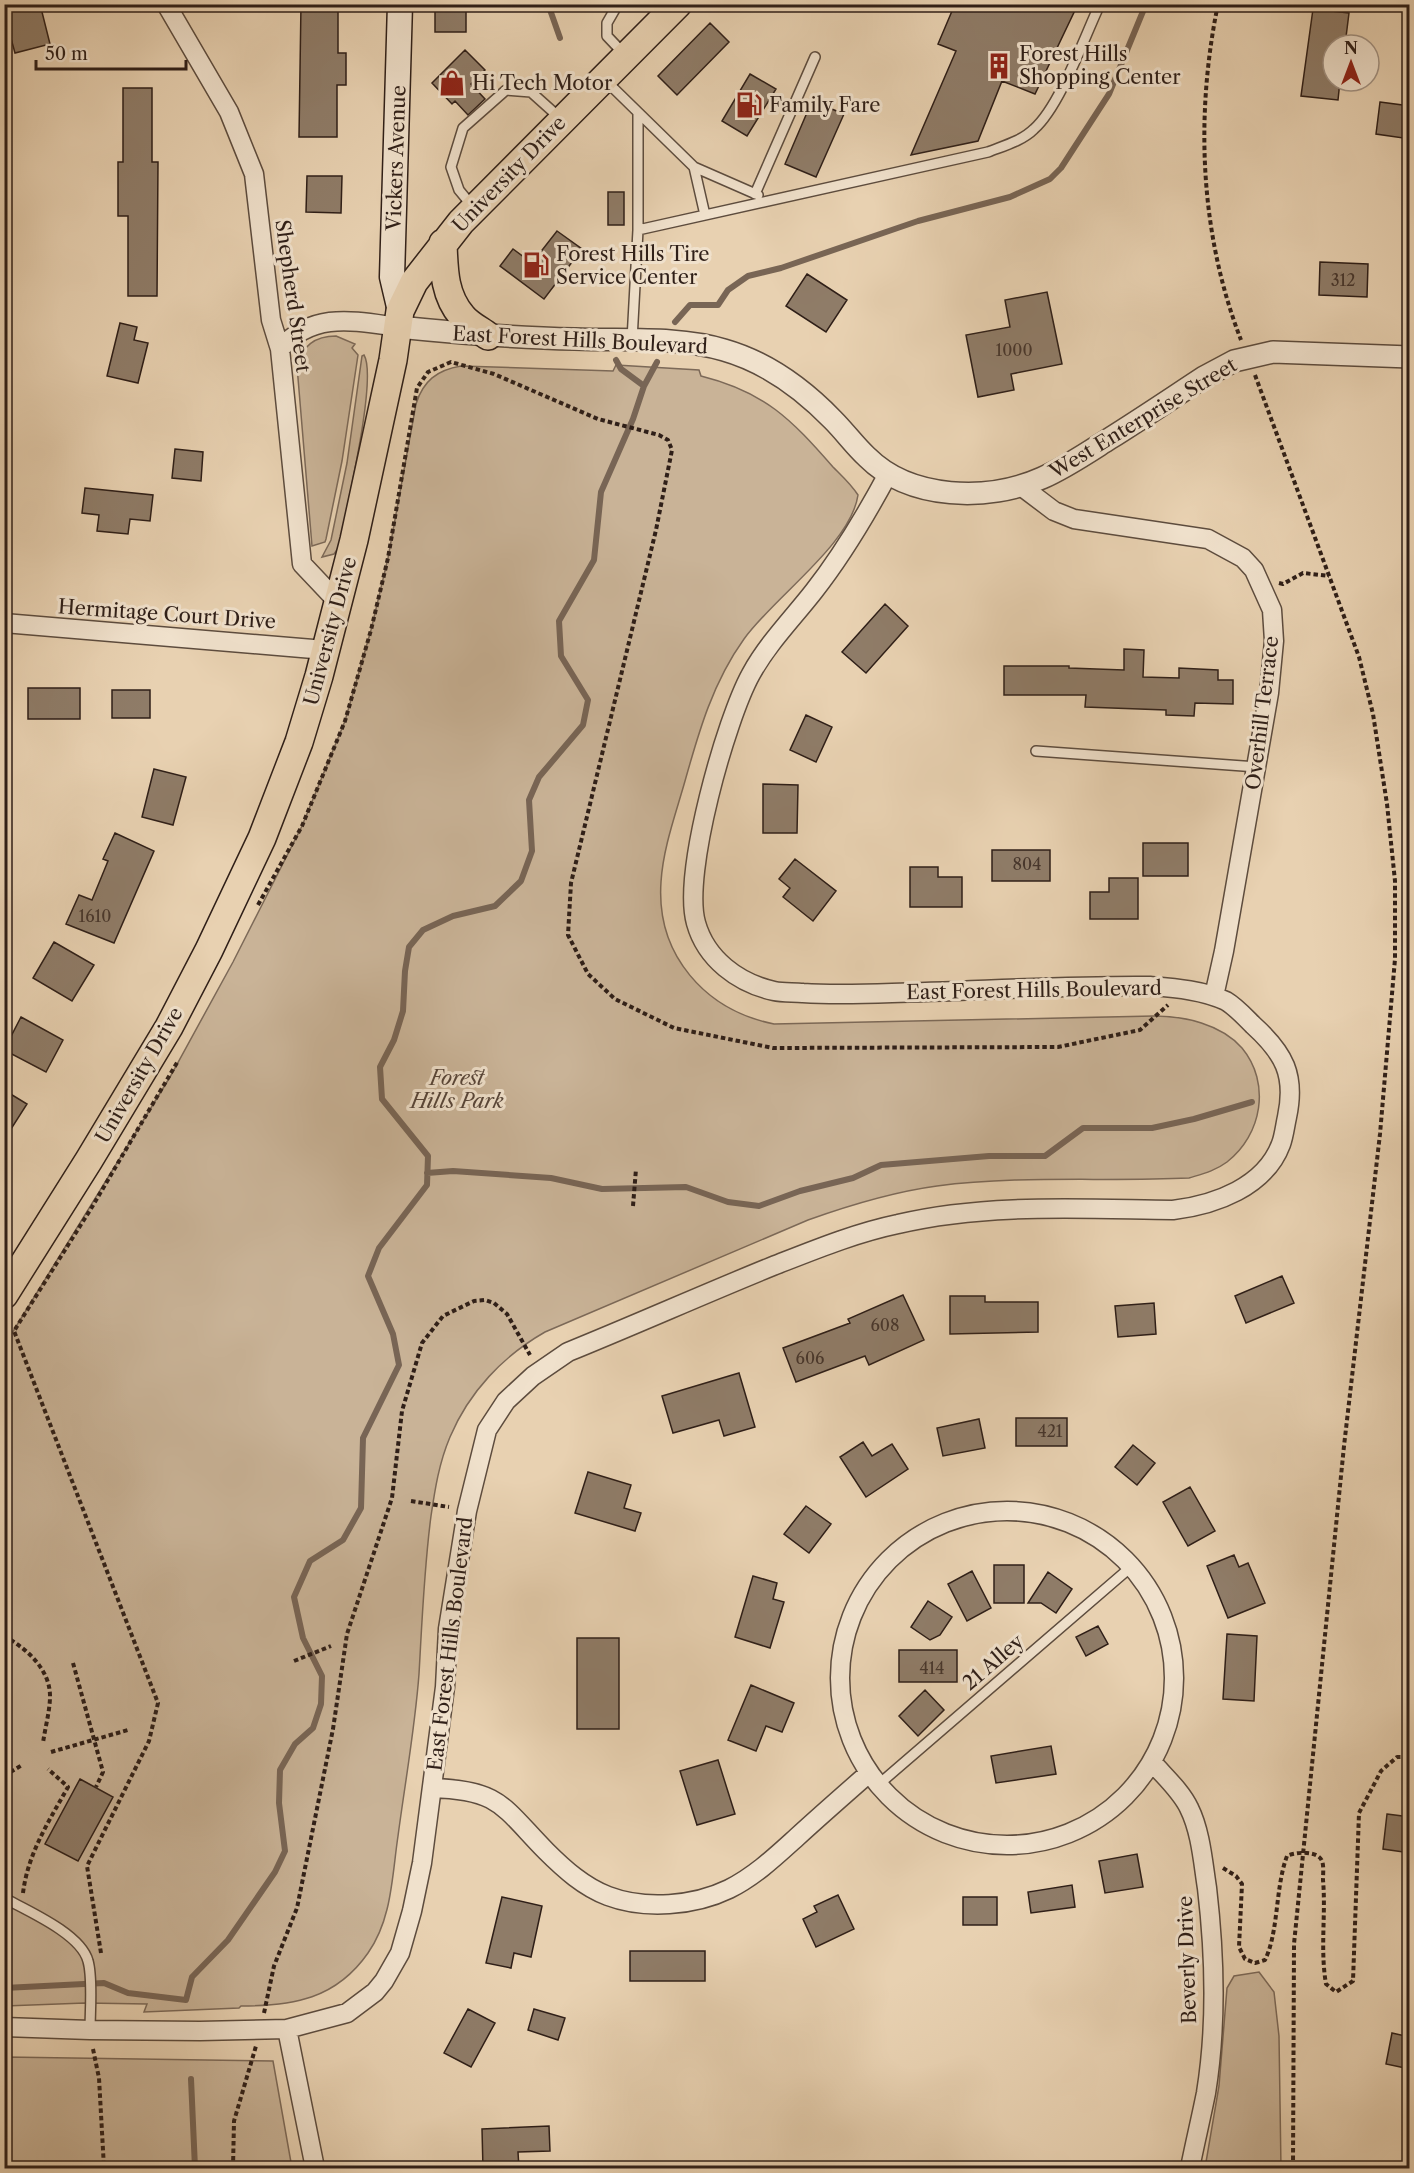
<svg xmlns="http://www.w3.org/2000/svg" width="1414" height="2173" font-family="'Libre Caslon Text',serif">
  <rect width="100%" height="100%" fill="#e8d1b1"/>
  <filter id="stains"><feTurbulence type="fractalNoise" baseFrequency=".00333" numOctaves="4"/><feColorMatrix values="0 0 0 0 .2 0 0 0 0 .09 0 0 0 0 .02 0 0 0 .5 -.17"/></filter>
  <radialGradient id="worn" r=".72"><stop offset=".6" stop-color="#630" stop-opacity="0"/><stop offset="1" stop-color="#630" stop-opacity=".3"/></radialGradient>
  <path fill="#c9b397" stroke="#7c6958" stroke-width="1.5" d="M336 336 355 344 352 348 358 355 342 461 326 539 325 542 312 546 297 366C302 346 315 336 336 336Z
    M364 355C378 378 345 514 339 547L334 554 322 557 331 540 347 463 362 356Z
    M616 365 699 370 701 376C765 392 791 419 833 467 842 476 851 484 858 495 851 544 774 597 744 639 713 682 699 731 685 781 676 813 663 848 661 882 656 955 705 1010 774 1024L1154 1016C1184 1016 1221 1024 1242 1048 1271 1083 1262 1135 1227 1162 1215 1171 1202 1174 1189 1178 1105 1182 1020 1175 937 1186 892 1192 850 1205 808 1220L545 1332C503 1356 469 1392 450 1437 439 1463 435 1489 431 1516 424 1569 422 1622 419 1674 415 1728 405 1783 398 1836 392 1876 392 1919 368 1953 336 1999 293 2006 241 2006L239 2008 144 2012 147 2004 85 2003 5 2006 4 1346 170 1077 233 962 302 826 345 721 371 630 388 558 416 404C423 381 437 370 461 366L613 371Z
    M1259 1972 1274 1992 1279 2036 1281 2168H1205L1219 2086 1227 1988 1234 1976Z
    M5 2057 273 2061 292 2168H5Z"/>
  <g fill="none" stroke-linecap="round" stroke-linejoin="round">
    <path stroke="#786555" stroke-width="6" d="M548 4 560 38
      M675 322 690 305H718L728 290 748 276 781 268 918 221 1010 197 1050 179 1061 168 1109 94 1146 4
      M616 360 621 369 644 386
      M427 1173 453 1171 551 1178 602 1189 686 1187 728 1202 759 1206 800 1191 853 1178 881 1165 989 1156H1045L1083 1128H1152L1194 1119 1252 1102
      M4 1988 104 1983 128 1993 186 2000 192 1977 228 1940 275 1872 285 1851 279 1803 280 1770 295 1744 313 1728 321 1704 322 1676 303 1638 294 1597 310 1561 343 1540 361 1508 363 1438 399 1365 393 1334 368 1276 379 1248 427 1185 428 1156 382 1099 380 1067 394 1040 403 1011 405 971 409 947 423 930 453 916 495 906 521 881 532 851 529 800 539 777 583 725 588 700 561 656 559 621 594 560 601 492 633 419 644 386 657 362
      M191 2079 195 2168"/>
  </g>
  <path fill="#8f7c68" stroke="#2f1f18" stroke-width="1.5" d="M4 4H40L50 44 15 53 4 13Z
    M301 4H338V53H346V85H337V137H299Z
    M435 4H466V32H435Z
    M955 4H1078L1035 94 1002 81 978 141 911 155 956 51 938 44Z
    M1313 9 1349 13 1345 45H1333V81H1340L1338 100 1301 96Z
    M710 23 729 42 677 95 658 76Z
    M465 50 485 70 471 84 485 99 468 115 455 101 452 104 432 83Z
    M750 74 776 89 747 136 722 121Z
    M123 88H152V162H158L157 296H128V216H118V162H123Z
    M812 101 844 114 816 177 785 164Z
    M1380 102 1410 106V139L1376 134Z
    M307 176H342L341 213 306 212Z
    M608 192H624V225H608Z
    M557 231 582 249 544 299 500 266 513 249 532 263Z
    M1320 262 1368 264 1367 297 1319 295Z
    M807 274 847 300 826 332 786 306Z
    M1047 292 1062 364 1011 374 1014 390 978 397 966 335 1010 327 1005 300Z
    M120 323 137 327 134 340 148 343 138 383 107 376Z
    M175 449 203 452 201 481 172 478Z
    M85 488 153 495 150 521 130 519 128 534 97 531 99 515 82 513Z
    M885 604 908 626 866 673 842 652Z
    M1124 649 1144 650 1143 677 1179 678V668L1218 670V680H1233V704L1195 703 1194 716 1166 715V710L1085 707 1086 695H1004V666H1069V668L1124 670Z
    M28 688H80V719H28Z
    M112 690H150V718H112Z
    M806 715 832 727 816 762 790 750Z
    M154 769 186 777 173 825 142 817Z
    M763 784 798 785 797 833H763Z
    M115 833 154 851 114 943 66 924 79 895 92 900 108 861 103 859Z
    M1143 843H1188V876H1143Z
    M992 850H1050V881H992Z
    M795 859 836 891 813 921 783 897 790 888 779 879Z
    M910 867H938V877H962V907H910Z
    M1109 878H1138V919H1090V892H1109Z
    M54 942 94 965 72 1001 33 978Z
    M21 1017 63 1040 46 1072 4 1050Z
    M4 1090 27 1104 4 1140Z
    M1282 1276 1294 1303 1246 1323 1235 1296Z
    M903 1295 924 1340 869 1365 865 1356 796 1382 783 1348 850 1323 848 1319Z
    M950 1296H985V1302H1038V1332L950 1334Z
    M1154 1303 1156 1334 1118 1337 1115 1306Z
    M739 1373 755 1427 724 1436 719 1420 673 1433 662 1396Z
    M1016 1418H1067V1446H1016Z
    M979 1419 985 1448 943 1456 937 1428Z
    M863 1442 872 1456 892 1444 908 1469 866 1497 840 1457Z
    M1133 1445 1155 1463 1137 1485 1115 1467Z
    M588 1472 631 1485 624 1508 641 1513 635 1531 575 1513Z
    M1190 1487 1215 1531 1188 1546 1163 1502Z
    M806 1506 831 1524 809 1553 784 1534Z
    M1234 1555 1239 1567 1248 1563 1265 1603 1228 1618 1207 1566Z
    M994 1565H1024V1603H994Z
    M972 1571 991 1608 967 1621 948 1584Z
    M1048 1572 1072 1589 1056 1613 1041 1603H1028Z
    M753 1576 777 1583 773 1599 784 1602 770 1648 735 1637Z
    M928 1601 952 1617 940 1635 930 1640 911 1627Z
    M1098 1626 1108 1644 1086 1656 1076 1637Z
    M1227 1634 1257 1636 1254 1701 1223 1699Z
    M577 1638H619V1729H577Z
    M899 1650H957V1682H899Z
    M751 1685 794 1703 782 1732 766 1726 756 1751 728 1740Z
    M925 1690 944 1710 918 1736 899 1716Z
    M1051 1746 1056 1774 996 1783 991 1756Z
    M718 1760 735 1814 697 1825 680 1771Z
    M80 1779 113 1797 78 1861 45 1844Z
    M1387 1814 1410 1817V1853L1383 1849Z
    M1137 1854 1143 1887 1105 1893 1099 1861Z
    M1072 1885 1075 1907 1031 1913 1028 1892Z
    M838 1895 854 1929 816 1947 803 1919 817 1912 814 1906Z
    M502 1897 542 1906 531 1957 514 1953 511 1968 486 1963Z
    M963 1897H997V1925H963Z
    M630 1951H705V1981H630Z
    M468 2009 495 2023 471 2067 444 2053Z
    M534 2009 565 2018 558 2040 528 2030Z
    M1392 2033 1410 2037V2069L1386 2064Z
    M549 2126 550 2151 518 2152 519 2169H483L482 2129Z"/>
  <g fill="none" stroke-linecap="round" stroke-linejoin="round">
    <g stroke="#5d4c3e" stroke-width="12">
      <path id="service" d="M618 4 607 23V36L625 55
        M605 80 694 167 705 215
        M694 167 758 195
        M755 194 815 57
        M473 207 459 190 451 167 463 128 506 90 531 92 560 118
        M638 230 988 152C1003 146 1022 141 1034 129 1060 106 1084 38 1100 4
        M632 340 638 230V113
        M1036 751 1257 767
        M878 1785 1132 1566
        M4 1898C28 1911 81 1934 88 1961 93 1978 90 2012 90 2030"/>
    </g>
    <g stroke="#5d4c3e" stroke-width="21">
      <path id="minor" d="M166 4 229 112 254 174 271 320 280 349 302 564 337 601
        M280 349C313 311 354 321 398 327
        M1021 486 1054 511 1074 519 1208 539 1243 558 1254 570 1272 610 1274 641 1269 693 1224 951 1214 996
        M4 623 325 650
        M840 1678a167 167 0 1 1 334 0a167 167 0 1 1-334 0Z
        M1152 1762C1165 1777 1181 1791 1189 1808 1201 1832 1203 1863 1207 1888 1215 1956 1217 2025 1206 2093 1201 2118 1195 2143 1190 2168
        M432 1788C500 1790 502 1806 546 1851 564 1869 584 1887 608 1896 645 1910 694 1906 729 1889 755 1876 776 1856 797 1837 821 1815 845 1794 869 1773
        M4 2027 90 2030 200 2031 287 2029 347 2013 375 1992 384 1981 400 1953 412 1911 422 1863 445 1687 448 1629 467 1511 487 1430 506 1401 533 1376 568 1352C637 1324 704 1294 773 1266 814 1250 855 1233 898 1224 987 1203 1082 1209 1173 1210 1215 1205 1265 1187 1281 1144 1284 1136 1285 1126 1287 1117 1296 1075 1284 1053 1253 1025 1245 1017 1236 1007 1226 1001 1203 990 1175 988 1150 986 1064 985 978 991 892 993 863 994 833 995 803 993 794 992 783 993 774 991 738 983 706 959 696 923 682 874 726 719 751 674 768 643 793 618 814 591 843 554 866 515 888 474
        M287 2029 315 2168"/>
    </g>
    <g stroke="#5d4c3e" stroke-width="24">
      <path id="tertiary" d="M398 327C457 333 516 338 575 339 623 341 677 336 724 350 766 362 803 389 833 420 845 432 855 446 867 457 910 500 988 502 1042 478 1065 468 1087 453 1109 439 1141 419 1172 398 1204 377L1234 361 1273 352 1410 357"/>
    </g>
    <g stroke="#2f1f18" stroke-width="27">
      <path id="secondary" d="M400 311 392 277 400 4"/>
    </g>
    <g stroke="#2f1f18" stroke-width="30">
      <path id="primary" d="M443 243C444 270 444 295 462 316 468 324 480 330 488 336
        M4 1295 89 1160 169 1027 209 950 262 838 299 742 319 676 354 540 393 360 400 311 414 282 461 222 678 4"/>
    </g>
    <path stroke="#2f1f18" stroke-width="4" stroke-dasharray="4.5 3" stroke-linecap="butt" d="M1218 4C1195 116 1200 234 1241 340
      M1255 375 1359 657 1373 714 1387 804 1395 881V959L1380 1134 1344 1446 1294 1944 1293 2168
      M1279 583 1283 584 1303 573 1329 576
      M258 905 302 826 345 721 371 630 388 558 417 388 428 372 451 362 494 374 598 419 659 435 668 440 672 450 656 530 571 883 568 935 588 974 615 999 674 1028 773 1048 1058 1047 1140 1030 1168 1005
      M633 1206 636 1169
      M411 1501 449 1507
      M4 1636C26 1648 50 1669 50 1696 50 1711 45 1728 43 1743
      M294 1661 331 1646
      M73 1663 103 1772 96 1787
      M51 1752 128 1730
      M4 1776 22 1765
      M1223 1868 1236 1876 1242 1884 1239 1947 1245 1959 1255 1963 1265 1960C1279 1931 1275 1888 1287 1856 1295 1852 1318 1850 1322 1861 1324 1866 1323 1874 1323 1880 1326 1914 1320 1949 1326 1984L1336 1992 1353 1981 1359 1813 1381 1771 1397 1757H1410
      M23 1893C28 1853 49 1821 68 1787L48 1769
      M101 1953 87 1866 149 1741 158 1703 14 1331 92 1207 178 1061
      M264 2013 274 1966 297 1908 333 1729 347 1634 392 1498 402 1411 422 1343 443 1316 474 1301 485 1300 494 1303 507 1314 530 1355
      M93 2049 99 2078 104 2168
      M233 2168 234 2121 256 2046"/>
    <use href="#service" stroke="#f0e1cc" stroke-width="9"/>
    <use href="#minor" stroke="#f0e1cc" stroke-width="18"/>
    <use href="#tertiary" stroke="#f0e1cc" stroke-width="21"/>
    <use href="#secondary" stroke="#f0e1cc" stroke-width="24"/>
    <use href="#primary" stroke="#e8d1b1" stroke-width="27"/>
  </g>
  <defs>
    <g id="building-bare" transform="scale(2.07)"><path d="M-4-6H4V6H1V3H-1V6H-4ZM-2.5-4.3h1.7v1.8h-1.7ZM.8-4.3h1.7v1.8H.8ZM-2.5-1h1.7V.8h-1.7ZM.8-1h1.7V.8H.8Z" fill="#8f2418" stroke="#f0e1cc" stroke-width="2.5" paint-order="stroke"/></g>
    <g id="shop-bare" transform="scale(2.07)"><path d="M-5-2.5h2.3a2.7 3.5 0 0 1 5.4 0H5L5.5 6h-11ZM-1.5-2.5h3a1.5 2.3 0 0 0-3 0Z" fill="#8f2418" stroke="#f0e1cc" stroke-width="2.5" paint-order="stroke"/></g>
    <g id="fuel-bare" transform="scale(2.07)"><path d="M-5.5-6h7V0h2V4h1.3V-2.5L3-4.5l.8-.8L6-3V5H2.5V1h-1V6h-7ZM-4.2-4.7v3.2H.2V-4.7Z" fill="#8f2418" stroke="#f0e1cc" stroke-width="2.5" paint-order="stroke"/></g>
  </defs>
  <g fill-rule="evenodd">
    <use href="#building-bare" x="999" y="66"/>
    <use href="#shop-bare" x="452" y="83"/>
    <use href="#fuel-bare" x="749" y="105"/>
    <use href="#fuel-bare" x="536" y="265"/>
  </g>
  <g text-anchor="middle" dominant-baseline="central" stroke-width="6" stroke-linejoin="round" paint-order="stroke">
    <g font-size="16" fill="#47362c">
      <text x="1343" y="280">312</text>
      <text x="1014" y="350">1000</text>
      <text x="1027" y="864">804</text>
      <text x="95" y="916">1610</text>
      <text x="885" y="1325">608</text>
      <text x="810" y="1358">606</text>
      <text x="1050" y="1431">421</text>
      <text x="932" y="1668">414</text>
    </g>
    <g font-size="20" fill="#2f1f18" stroke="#f0e1cc" text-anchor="start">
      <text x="1019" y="54">Forest Hills<tspan x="1019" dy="23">Shopping Center</tspan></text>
      <text x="472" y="83">Hi Tech Motor</text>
      <text x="769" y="105">Family Fare</text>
      <text x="556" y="254">Forest Hills Tire<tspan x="556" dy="23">Service Center</tspan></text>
    </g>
    <g font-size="20" fill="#2f1f18" stroke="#f0e1cc">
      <text transform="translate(396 158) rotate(-88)">Vickers Avenue</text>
      <text transform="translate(509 174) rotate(-46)">University Drive</text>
      <text transform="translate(293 296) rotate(82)">Shepherd Street</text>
      <text transform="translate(580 340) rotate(3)">East Forest Hills Boulevard</text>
      <text transform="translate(1143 418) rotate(-31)">West Enterprise Street</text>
      <text transform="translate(167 614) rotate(4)">Hermitage Court Drive</text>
      <text transform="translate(330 631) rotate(-75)">University Drive</text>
      <text transform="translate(1262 713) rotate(-83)">Overhill Terrace</text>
      <text transform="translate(1034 990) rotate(-1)">East Forest Hills Boulevard</text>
      <text transform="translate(139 1075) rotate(-60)">University Drive</text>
      <text transform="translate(450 1644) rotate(-83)">East Forest Hills Boulevard</text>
      <text transform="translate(993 1662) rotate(-41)">21 Alley</text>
      <text transform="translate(1187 1960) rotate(-92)">Beverly Drive</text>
    </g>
    <g font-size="20" font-style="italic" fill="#564438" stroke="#f0e1cc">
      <text x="457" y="1078">Forest<tspan x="457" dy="23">Hills Park</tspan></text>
    </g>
  </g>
  <rect width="1414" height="2173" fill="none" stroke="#e8d1b1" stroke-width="24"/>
  <rect x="6" y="6" width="1402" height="2161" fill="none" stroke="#2f1f18" stroke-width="3"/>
  <rect x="12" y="12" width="1390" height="2149" fill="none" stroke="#2f1f18" stroke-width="1.5"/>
  <g transform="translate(1351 63)"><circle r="28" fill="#f0e1cc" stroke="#a39384" stroke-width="1.5"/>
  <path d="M0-4.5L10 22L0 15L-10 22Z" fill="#8f2418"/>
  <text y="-9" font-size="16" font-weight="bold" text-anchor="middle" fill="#2f1f18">N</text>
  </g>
  <path d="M36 60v9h150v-9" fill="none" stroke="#2f1f18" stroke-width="3"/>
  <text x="45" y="60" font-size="18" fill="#2f1f18" stroke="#f0e1cc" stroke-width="4.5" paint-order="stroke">50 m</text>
  <rect width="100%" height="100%" filter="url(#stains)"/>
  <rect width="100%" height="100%" fill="url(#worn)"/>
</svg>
